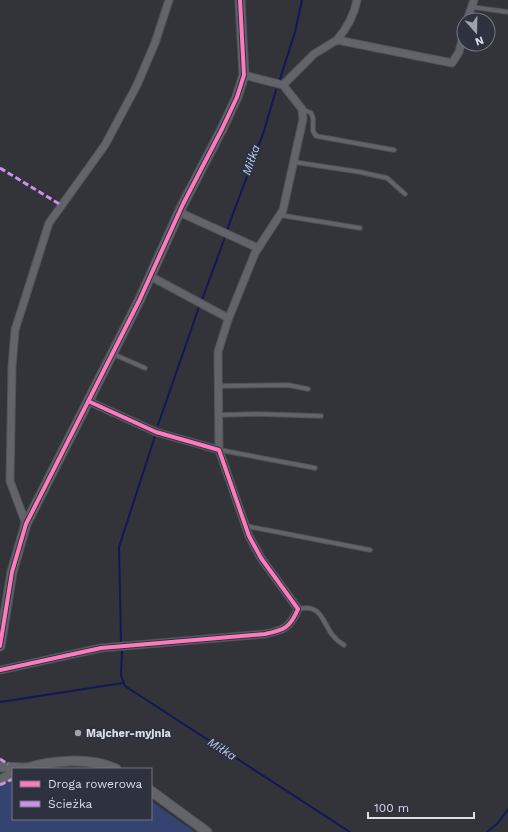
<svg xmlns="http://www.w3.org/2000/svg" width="508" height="832" font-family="'Work Sans',sans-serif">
  <rect width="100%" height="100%" fill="#32343a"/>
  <path fill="#354370" d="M13 780V819H151V801L195 832H0V787Z"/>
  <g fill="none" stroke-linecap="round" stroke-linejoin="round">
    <path stroke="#111955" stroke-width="2" d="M280 79 295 32 302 0
      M227 230 264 131 276 90
      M202 300 225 237
      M158 425 199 307
      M121 641 119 547 155 436
      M122 650 121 675 125 686 350 832
      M0 702 123 683
      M487 832 498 823 508 809"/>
    <g stroke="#515358" stroke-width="5.5">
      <path id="lane" d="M472 7 508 12
        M302 109 311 113 313 118V131L316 136 394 150
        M294 162 360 172 387 178 405 194
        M279 215 360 228
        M113 354 145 368
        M218 386 288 385 308 389
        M219 415 258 414 321 416
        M220 450 315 468
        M246 526 370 550
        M298 609C328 602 320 632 344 645"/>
    </g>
    <g stroke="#515358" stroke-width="9">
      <path id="street" d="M467 20 474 0
        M337 40C347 28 354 16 357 0
        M283 85 314 54 337 40 452 63 459 52 464 32
        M179 212 258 248
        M150 276 228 318
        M219 450 218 352 228 320 255 253 283 210 303 119 302 109 283 85 244 75
        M26 524 10 481 12 367 15 330 49 223 105 145 137 85 155 43 169 0
        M0 670 101 648 265 634C284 630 290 628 298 609L261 558 249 536 219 450 156 432 88 401"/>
    </g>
    <g stroke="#515358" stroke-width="11">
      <path id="secondary" d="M0 646 12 572 26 524 139 301 183 204 222 129 237 97 244 75 240 0
        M0 767 26 768
        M24 769C51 760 90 757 116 769
        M0 780 13 774
        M151 791 207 832"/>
    </g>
    <use href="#lane" stroke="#62646a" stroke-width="3.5"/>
    <use href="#street" stroke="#62646a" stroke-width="7"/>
    <use href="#secondary" stroke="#62646a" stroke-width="9"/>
    <path stroke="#ce8fe9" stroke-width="3" stroke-dasharray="6 3" stroke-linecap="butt" d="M0 168 61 205
      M0 759 8 764
      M0 785 13 779"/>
    <g stroke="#2e323e" stroke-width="6">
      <path id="cycleway" d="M0 646 12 572 26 524 139 301 183 204 222 129 237 97 244 75 240 0
        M0 670 101 648 265 634C284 630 290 628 298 609L261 558 249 536 219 450 156 432 88 401"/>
    </g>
    <use href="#cycleway" stroke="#fd7abc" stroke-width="4"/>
  </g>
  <circle fill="#a0a2aa" stroke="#2e323e" stroke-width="1.5" cx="78" cy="733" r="4"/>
  <g text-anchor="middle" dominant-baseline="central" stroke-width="4" stroke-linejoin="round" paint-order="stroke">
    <g font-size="11" font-weight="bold" fill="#dbdee6" stroke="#2e323e" text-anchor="start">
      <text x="86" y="733">Majcher-myjnia</text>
    </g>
    <g font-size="12" font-style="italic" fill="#bccaf2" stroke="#2e323e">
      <text transform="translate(251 160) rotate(-71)">Miłka</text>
      <text transform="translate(222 749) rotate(33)">Miłka</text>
    </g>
  </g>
  <rect x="12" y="768" width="140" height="52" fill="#2e323e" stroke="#737781"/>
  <rect x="20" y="781" width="20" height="6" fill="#fd7abc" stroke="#737781"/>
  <text x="48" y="788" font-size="12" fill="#dbdee6">Droga rowerowa</text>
  <rect x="20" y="801" width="20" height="6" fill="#ce8fe9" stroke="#737781"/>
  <text x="48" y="808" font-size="12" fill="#dbdee6">Ścieżka</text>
  <g transform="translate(476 32) rotate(160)"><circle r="19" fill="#2e323e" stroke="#737781"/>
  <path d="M0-3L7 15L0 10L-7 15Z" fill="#a0a2aa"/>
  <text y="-6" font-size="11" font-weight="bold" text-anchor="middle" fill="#dbdee6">N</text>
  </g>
  <path d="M368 812v6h106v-6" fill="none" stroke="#dbdee6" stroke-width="2"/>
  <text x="374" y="812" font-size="12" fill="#dbdee6" stroke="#2e323e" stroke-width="3" paint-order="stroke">100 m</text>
</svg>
